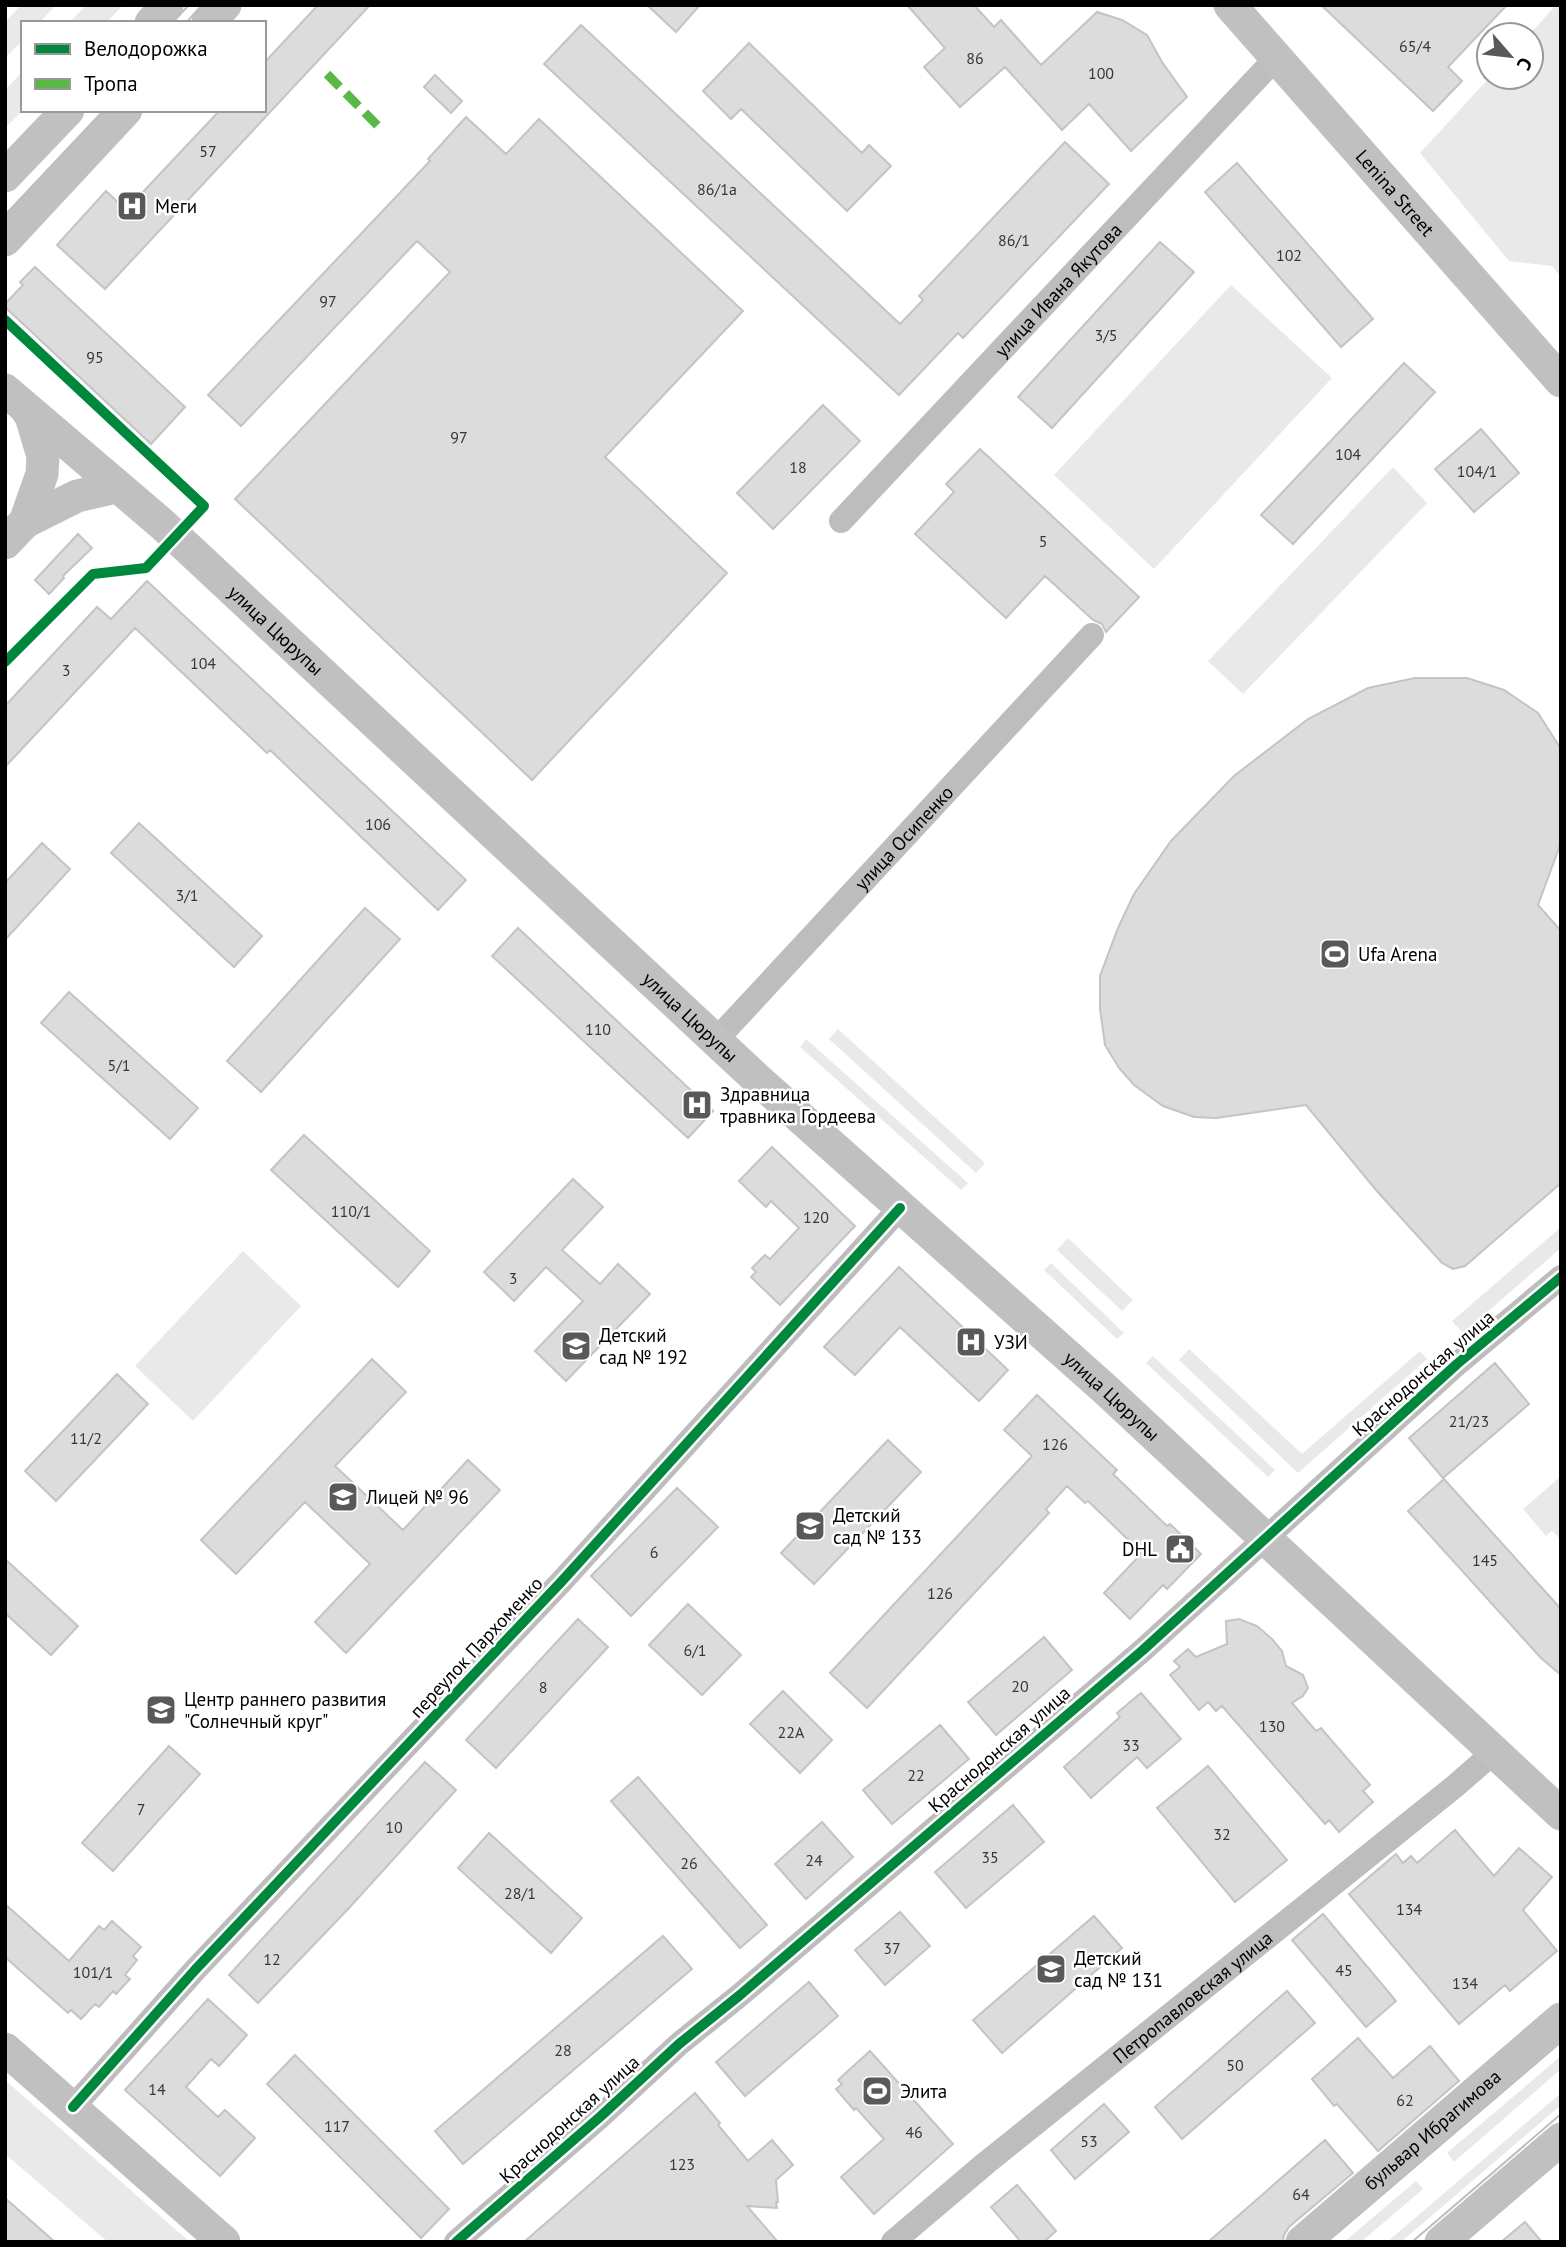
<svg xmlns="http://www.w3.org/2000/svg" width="1566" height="2247" font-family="'PT Sans',sans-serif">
  <rect width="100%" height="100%" fill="#fff"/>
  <path fill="#e9e9e9" d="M21 5H56L39 23H23V40L5 58V22Z
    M86 5H123L106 23H69Z
    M1556 5H1561V277L1552 266 1509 261 1420 153 1490 77H1531V35H1529Z
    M23 71V110L5 128V90Z
    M1231 285 1332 378 1154 569 1054 475Z
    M1393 467 1427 503 1243 694 1208 661Z
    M838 1029 985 1163 976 1173 829 1039Z
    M806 1039 968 1183 961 1190 800 1047Z
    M1561 1227V1248L1463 1333 1452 1321Z
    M1068 1238 1133 1300 1122 1311 1057 1250Z
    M243 1251 301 1306 193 1421 135 1366Z
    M1051 1263 1124 1333 1117 1339 1044 1270Z
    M1189 1349 1302 1454 1420 1351 1427 1359 1298 1473 1179 1360Z
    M1153 1356 1275 1470 1268 1477 1146 1363Z
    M1561 1476V1540L1552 1531 1546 1536 1523 1509Z
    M1561 2056V2069L1454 2162 1447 2153Z
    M5 2080 167 2222 190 2242H108L5 2154Z
    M1561 2093V2105L1401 2242H1387Z
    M1416 2181 1423 2189 1361 2242H1344Z"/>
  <path fill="#dcdcdc" stroke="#c4c4c4" stroke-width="2" d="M318 5H370L105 289 57 245 106 191 126 210 220 110H264V63Z
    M647 5H700L676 32Z
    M907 5H974L994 27 1001 20 1041 65 1097 12 1122 20 1147 35 1162 62 1187 97 1131 151 1089 104 1062 130 1005 67 960 107 924 67 945 48Z
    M1321 5H1507L1448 67 1462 81 1433 111Z
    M581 25 900 324 923 300 919 296 1065 142 1109 184 963 338 958 333 899 395 544 64Z
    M749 43 862 153 869 145 891 166 847 211 741 109 731 119 703 91Z
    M435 75 462 101 451 113 424 87Z
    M466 117 506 154 539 119 743 311 605 457 727 573 532 780 235 499 450 272 417 241 241 426 208 395 430 161 428 159Z
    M1237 163 1373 319 1341 347 1205 192Z
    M1160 242 1194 272 1052 428 1018 397Z
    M35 267 185 407 151 444 5 307V304L23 285 20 282Z
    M1404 363 1435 392 1293 544 1261 515Z
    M823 405 860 441 773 529 737 493Z
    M1481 429 1519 473 1474 512 1435 469Z
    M980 449 1139 597 1106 632 1102 624 1093 620 1045 576 1006 618 915 534 954 492 946 484Z
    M78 534 92 548 63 576 64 578 49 594 35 580Z
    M147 581 466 880 438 910 270 750 267 753 135 628 5 767V706L97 607 111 619Z
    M1415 678H1467L1504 690 1538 713 1561 749V836L1559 848 1538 905 1561 931V1183L1465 1266 1453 1269 1442 1263 1376 1190 1306 1105 1216 1118 1194 1117 1163 1106 1134 1085 1119 1068 1105 1045 1100 1009V976L1118 928 1134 894 1171 841 1234 776 1308 719 1368 688Z
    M139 823 262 936 234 967 111 853Z
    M42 843 70 869 5 940V883Z
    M365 908 400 939 261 1092 227 1061Z
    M518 928 713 1111 688 1138 492 956Z
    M69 992 198 1108 170 1139 41 1023Z
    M304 1135 430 1251 398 1287 271 1170Z
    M772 1147 855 1226 780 1305 751 1277 756 1272 752 1268 765 1255 770 1259 799 1228 771 1201 766 1207 739 1181Z
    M573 1179 603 1207 562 1250 600 1284 618 1264 650 1294 566 1381 535 1351 583 1301 546 1267 514 1301 484 1272Z
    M899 1267 1008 1370 979 1401 900 1327 855 1375 824 1347Z
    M372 1359 406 1392 335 1466 403 1530 468 1460 500 1490 346 1653 315 1622 370 1564 305 1502 236 1574 201 1540Z
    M1495 1363 1529 1404 1443 1478 1409 1438Z
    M117 1374 148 1404 56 1501 25 1471Z
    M1037 1395 1117 1470 1113 1474 1167 1526 1170 1524 1201 1554 1167 1589 1163 1585 1130 1619 1104 1593 1142 1553 1088 1501 1085 1503 1067 1486 1046 1509 1049 1513 867 1708 830 1673 1032 1456 1004 1430Z
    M888 1440 921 1472 814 1584 781 1553Z
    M1444 1479 1561 1609V1675L1541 1658 1408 1511Z
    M677 1488 718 1527 631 1616 591 1576Z
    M5 1559 78 1626 51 1655 5 1613Z
    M688 1604 741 1655 702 1695 649 1645Z
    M578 1619 608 1647 496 1768 466 1740Z
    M1239 1619 1257 1626 1272 1639 1282 1651 1286 1666 1303 1675 1308 1688 1303 1696 1292 1703 1316 1731 1321 1728 1370 1785 1363 1791 1373 1802 1339 1832 1329 1820 1325 1824 1222 1706 1216 1711 1208 1702 1199 1710 1170 1675 1180 1667 1174 1661 1188 1649 1196 1657 1227 1644 1226 1621Z
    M1044 1637 1072 1670 996 1735 968 1702Z
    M783 1691 832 1740 800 1773 750 1724Z
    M1141 1693 1181 1739 1147 1768 1137 1757 1091 1798 1064 1767 1120 1717 1117 1713Z
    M940 1725 969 1759 892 1824 863 1790Z
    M169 1746 200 1774 113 1871 82 1843Z
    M425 1762 456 1790 350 1907 258 2003 229 1975Z
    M1208 1766 1287 1860 1235 1902 1157 1808Z
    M638 1777 767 1925 740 1948 611 1801Z
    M1013 1805 1044 1842 966 1908 935 1872Z
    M822 1822 853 1857 806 1899 775 1864Z
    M1455 1830 1494 1876 1519 1848 1552 1877 1523 1910 1557 1951 1510 1991 1505 1985 1459 2024 1349 1894 1396 1854 1403 1863 1411 1856 1417 1863Z
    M489 1833 582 1918 551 1953 458 1868Z
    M5 1904 69 1961 99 1926 104 1930 112 1921 141 1947 133 1956 137 1960 125 1975 130 1979 116 1994 113 1991 99 2007 95 2004 81 2019 71 2010 68 2013 5 1957Z
    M900 1912 930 1946 885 1985 855 1950Z
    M1323 1914 1396 2001 1366 2027 1292 1940Z
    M1094 1916 1122 1948 1002 2053 973 2020Z
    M663 1936 692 1969 463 2164 435 2131Z
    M809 1982 838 2016 745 2096 716 2062Z
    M1287 1991 1315 2023 1182 2139 1155 2107Z
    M208 1999 247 2035 219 2066 211 2059 186 2087 218 2117 225 2110 255 2138 220 2176 125 2090Z
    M1358 2038 1393 2078 1430 2046 1459 2081 1378 2151 1337 2104 1334 2106 1312 2079Z
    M870 2051 953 2144 874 2214 841 2177 884 2139 856 2108 854 2110 836 2089 842 2084 838 2080Z
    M295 2055 449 2209 421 2238 267 2084Z
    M695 2093 720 2123 718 2125 748 2161 772 2140 793 2165 776 2180 778 2202H776L777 2208 747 2206 778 2242H524Z
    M1104 2104 1129 2132 1075 2179 1051 2150Z
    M1325 2140 1353 2173 1289 2227 1284 2235 1283 2242H1208Z
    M1017 2185 1056 2231 1044 2242H1021L991 2207Z
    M5 2198 55 2242H5Z
    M1525 2222 1542 2242H1501Z"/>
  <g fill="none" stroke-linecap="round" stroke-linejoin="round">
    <g stroke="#bdbdbd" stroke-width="24">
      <path id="s1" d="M841 521 1276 58"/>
      <path id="s2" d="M716 1040 1092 635"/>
      <path d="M73 2107 195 1970 562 1581 900 1208"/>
      <path d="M456 2242 601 2116 679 2044 740 1995 1143 1650 1457 1364 1561 1277"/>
      <path id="s3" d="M893 2242 986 2163 1454 1787 1493 1753"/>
    </g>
    <g stroke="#c0c0c0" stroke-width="33">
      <path id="s4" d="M1230 5 1561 381"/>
      <path d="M151 23 167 5"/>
      <path d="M208 23 225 5"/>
      <path d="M5 176 68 110"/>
      <path d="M5 240 126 110"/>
      <path id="s5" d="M5 390 162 524 757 1079 1106 1390 1561 1814"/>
      <path d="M25 522 77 496 116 487"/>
      <path d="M5 543 25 522 42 474 43 456 30 413 28 412"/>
      <path d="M5 2049 224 2242"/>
      <path id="s6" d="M1302 2242 1561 2019"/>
      <path d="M1441 2242 1561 2139"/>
    </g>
    <path stroke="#bdbdbd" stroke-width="2" d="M172 23 189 5
      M186 23 202 5
      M5 215 104 110
      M1327 2242 1561 2042
      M1412 2242 1561 2114"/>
    <path stroke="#58b947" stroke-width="9" stroke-dasharray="18 9" stroke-linecap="butt" d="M327 74 379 127"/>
    <g stroke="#fff" stroke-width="15">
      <path id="cycleway" d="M5 320 204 506 146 568 93 574 5 662
        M73 2107 195 1970 562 1581 900 1208
        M456 2242 601 2116 679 2044 740 1995 1143 1650 1457 1364 1561 1277"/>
    </g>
    <use href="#cycleway" stroke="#00873e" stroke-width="10"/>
  </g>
  <defs>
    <g id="hospital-square" transform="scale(1.575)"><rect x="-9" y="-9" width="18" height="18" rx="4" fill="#595959" stroke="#fff"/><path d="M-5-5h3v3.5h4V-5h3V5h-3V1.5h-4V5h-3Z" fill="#fff"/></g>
    <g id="stadium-square" transform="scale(1.575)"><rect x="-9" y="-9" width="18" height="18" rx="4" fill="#595959" stroke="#fff"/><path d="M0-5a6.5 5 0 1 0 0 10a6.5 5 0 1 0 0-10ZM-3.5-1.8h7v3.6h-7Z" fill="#fff"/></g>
    <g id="school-square" transform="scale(1.575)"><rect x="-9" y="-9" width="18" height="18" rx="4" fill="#595959" stroke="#fff"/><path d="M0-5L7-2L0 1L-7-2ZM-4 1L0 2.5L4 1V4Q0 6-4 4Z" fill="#fff"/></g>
    <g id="civic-square" transform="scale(1.575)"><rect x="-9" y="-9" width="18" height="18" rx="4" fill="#595959" stroke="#fff"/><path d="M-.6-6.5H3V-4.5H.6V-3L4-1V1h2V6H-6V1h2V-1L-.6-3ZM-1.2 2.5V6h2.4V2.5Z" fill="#fff"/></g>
  </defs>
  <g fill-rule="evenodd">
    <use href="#hospital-square" x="132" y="206"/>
    <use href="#stadium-square" x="1335" y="954"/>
    <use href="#hospital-square" x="697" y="1105"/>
    <use href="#hospital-square" x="971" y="1342"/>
    <use href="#school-square" x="576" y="1346"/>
    <use href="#school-square" x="343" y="1497"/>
    <use href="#school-square" x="810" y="1526"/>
    <use href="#civic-square" x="1180" y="1549"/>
    <use href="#school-square" x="161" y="1710"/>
    <use href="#school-square" x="1051" y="1969"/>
    <use href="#stadium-square" x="877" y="2091"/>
  </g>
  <g text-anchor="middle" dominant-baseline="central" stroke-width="5" stroke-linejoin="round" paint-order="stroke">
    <g font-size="16" fill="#373737">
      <text x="1415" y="46">65/4</text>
      <text x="975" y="58">86</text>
      <text x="1101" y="73">100</text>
      <text x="208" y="151">57</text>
      <text x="717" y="189">86/1а</text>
      <text x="1014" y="240">86/1</text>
      <text x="1289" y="255">102</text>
      <text x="328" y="301">97</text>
      <text x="1106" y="335">3/5</text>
      <text x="95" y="357">95</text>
      <text x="459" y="437">97</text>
      <text x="1348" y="454">104</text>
      <text x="798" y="467">18</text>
      <text x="1477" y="471">104/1</text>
      <text x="1043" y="541">5</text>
      <text x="203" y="663">104</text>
      <text x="66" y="670">3</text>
      <text x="378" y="824">106</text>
      <text x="187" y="895">3/1</text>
      <text x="598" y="1029">110</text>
      <text x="119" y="1065">5/1</text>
      <text x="351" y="1211">110/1</text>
      <text x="816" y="1217">120</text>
      <text x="513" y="1278">3</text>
      <text x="1469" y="1421">21/23</text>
      <text x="86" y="1438">11/2</text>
      <text x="1055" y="1444">126</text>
      <text x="654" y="1552">6</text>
      <text x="1485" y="1560">145</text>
      <text x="940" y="1593">126</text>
      <text x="695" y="1650">6/1</text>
      <text x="1020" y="1686">20</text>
      <text x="543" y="1687">8</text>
      <text x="1272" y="1726">130</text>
      <text x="791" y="1732">22А</text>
      <text x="1131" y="1745">33</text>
      <text x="916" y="1775">22</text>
      <text x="141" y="1809">7</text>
      <text x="394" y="1827">10</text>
      <text x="1222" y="1834">32</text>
      <text x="990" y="1857">35</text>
      <text x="814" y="1860">24</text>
      <text x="689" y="1863">26</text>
      <text x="520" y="1893">28/1</text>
      <text x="1409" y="1909">134</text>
      <text x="892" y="1948">37</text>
      <text x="272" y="1959">12</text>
      <text x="1344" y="1970">45</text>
      <text x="93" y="1972">101/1</text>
      <text x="1465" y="1983">134</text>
      <text x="563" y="2050">28</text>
      <text x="1235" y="2065">50</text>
      <text x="157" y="2089">14</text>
      <text x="1405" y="2100">62</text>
      <text x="337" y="2126">117</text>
      <text x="914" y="2132">46</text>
      <text x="1089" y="2141">53</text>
      <text x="682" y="2164">123</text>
      <text x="1301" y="2194">64</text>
    </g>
    <g font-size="19" fill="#000" stroke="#fff">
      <text stroke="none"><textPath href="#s4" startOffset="250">Lenina Street</textPath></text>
      <text stroke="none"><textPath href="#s1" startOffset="317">улица Ивана Якутова</textPath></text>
      <text stroke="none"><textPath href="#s5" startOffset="362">улица Цюрупы</textPath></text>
      <text stroke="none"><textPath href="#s2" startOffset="276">улица Осипенко</textPath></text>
      <text stroke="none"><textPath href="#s5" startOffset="929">улица Цюрупы</textPath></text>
      <text transform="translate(1423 1373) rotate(-41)">Краснодонская улица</text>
      <text stroke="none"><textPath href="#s5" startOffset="1496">улица Цюрупы</textPath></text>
      <text transform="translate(476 1647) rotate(-47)">переулок Пархоменко</text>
      <text transform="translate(999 1749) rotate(-41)">Краснодонская улица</text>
      <text stroke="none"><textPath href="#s3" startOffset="387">Петропавловская улица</textPath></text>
      <text transform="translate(569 2119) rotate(-42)">Краснодонская улица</text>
      <text stroke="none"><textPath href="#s6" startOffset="172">бульвар Ибрагимова</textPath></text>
    </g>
    <g font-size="19" fill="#000" stroke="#fff" text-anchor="start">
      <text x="155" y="206">Меги</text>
      <text x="1358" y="954">Ufa Arena</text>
      <text x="720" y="1094">Здравница<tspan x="720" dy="22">травника Гордеева</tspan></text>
      <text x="599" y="1335">Детский<tspan x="599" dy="22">сад № 192</tspan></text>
      <text x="994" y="1342">УЗИ</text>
      <text x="366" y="1497">Лицей № 96</text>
      <text x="833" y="1515">Детский<tspan x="833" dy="22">сад № 133</tspan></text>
      <text x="1157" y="1549" text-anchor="end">DHL</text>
      <text x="184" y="1699">Центр раннего развития<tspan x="184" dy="22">"Солнечный круг"</tspan></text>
      <text x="1074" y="1958">Детский<tspan x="1074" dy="22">сад № 131</tspan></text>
      <text x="900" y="2091">Элита</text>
    </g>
  </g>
  <rect width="1566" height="2247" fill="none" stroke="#000000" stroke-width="14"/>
  <rect x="21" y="21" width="245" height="91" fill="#ffffff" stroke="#999999" stroke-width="2"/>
  <rect x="35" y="44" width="35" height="10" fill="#00873e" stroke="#999999" stroke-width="2"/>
  <text x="84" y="56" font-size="21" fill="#000000">Велодорожка</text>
  <rect x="35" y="79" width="35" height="10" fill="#58b947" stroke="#999999" stroke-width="2"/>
  <text x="84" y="91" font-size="21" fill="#000000">Тропа</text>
  <g transform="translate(1510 56) rotate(118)"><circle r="33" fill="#ffffff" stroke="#999999" stroke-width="2"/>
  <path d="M0-5L12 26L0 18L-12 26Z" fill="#595959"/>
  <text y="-10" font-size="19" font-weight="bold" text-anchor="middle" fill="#000000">С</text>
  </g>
</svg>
